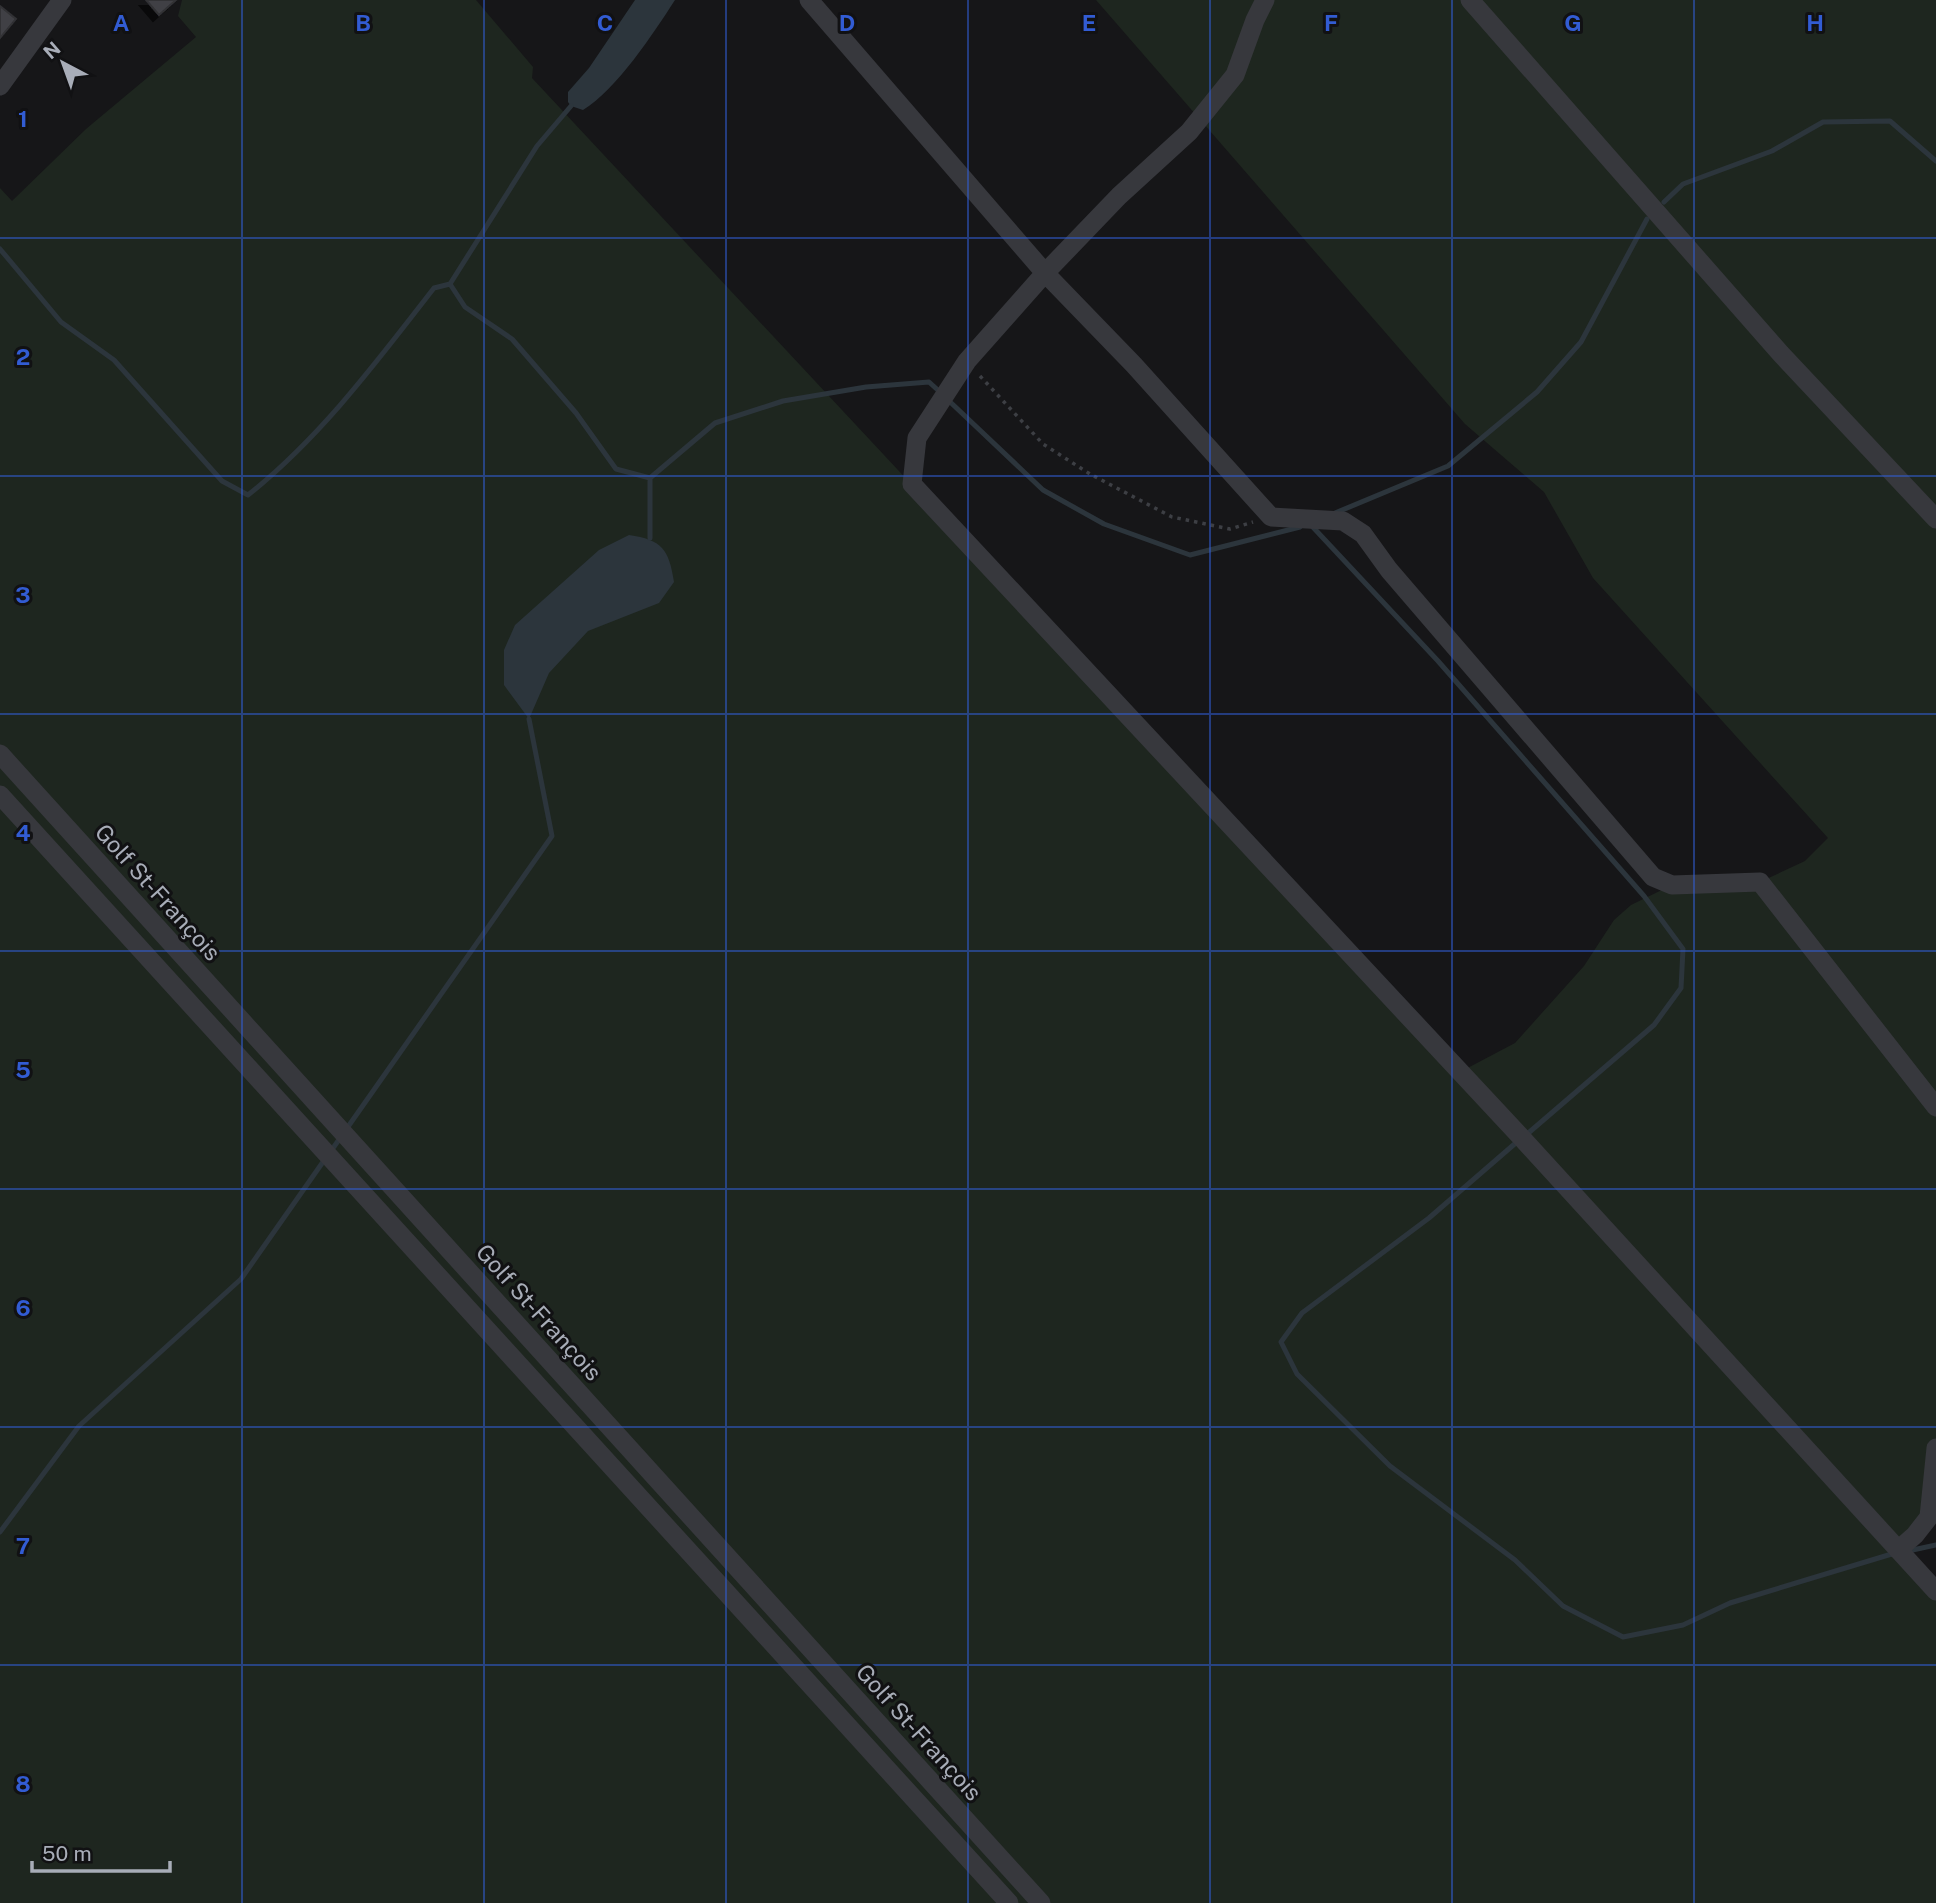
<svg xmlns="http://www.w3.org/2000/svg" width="1936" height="1903" font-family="'Public Sans',sans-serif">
  <defs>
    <filter id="shadow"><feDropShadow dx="-6" dy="6" stdDeviation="0" flood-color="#0009"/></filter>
  </defs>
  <rect width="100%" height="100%" fill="#161618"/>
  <path fill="#1e261f" d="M182 0H476L533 67 532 78 1460 1072 1515 1043 1584 966 1614 920 1631 905 1672 885 1760 882 1805 861 1828 838 1593 578 1544 492 1465 424 1096 0H1936V1448L1929 1517 1899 1550 1936 1591V1903H0V188L12 201 86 129 196 37 178 16Z"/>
  <path fill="#2c353c" d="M635 0H675C653 34 617 89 583 110L571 106 568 102V92L589 68Z
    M629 535C662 540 669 549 674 582L659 603 588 631 549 673 529 719 504 685V650L515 625 599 550Z"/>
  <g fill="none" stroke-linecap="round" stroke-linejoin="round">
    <path stroke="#2c353c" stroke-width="5" d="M1664 202 1683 184 1772 151 1823 122 1890 121 1936 161
      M0 249 61 322 114 360 222 481 248 495C321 437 378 360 434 288L450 284 465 307 512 339 576 413 616 469 650 478
      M450 284 537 146 571 106
      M947 399 1043 490 1104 524 1190 555 1300 527
      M650 478 715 423 783 401 866 387 929 382 940 392
      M650 478V538
      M1335 513 1448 466 1537 392 1581 342 1647 219
      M1310 524 1438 661 1644 896 1683 949 1681 988 1654 1025 1526 1135
      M1518 1141 1429 1218 1302 1313 1281 1342 1297 1374 1390 1466 1515 1560 1563 1606 1623 1637 1683 1625 1730 1603 1895 1553
      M331 1151 552 836 529 719
      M0 1532 79 1426 241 1279 325 1159
      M1908 1551 1936 1545"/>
  </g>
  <path fill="#404145" stroke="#303034" stroke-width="2" filter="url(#shadow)" d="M146 0H176L159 15Z
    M0 6 16 19 0 38Z"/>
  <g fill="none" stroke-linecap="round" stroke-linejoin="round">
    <path stroke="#3d3f44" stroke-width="3.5" stroke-dasharray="3.5 5" stroke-linecap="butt" d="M980 376 1043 444 1090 474 1172 517 1230 529 1253 522"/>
    <path stroke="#37383d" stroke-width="19" d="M809 0 1045 273 967 361 917 438 912 484 1520 1136 1936 1591
      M1265 0 1255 20 1235 75 1189 132 1119 196 1045 273 1134 365 1271 517 1343 521 1363 534 1389 570 1653 877 1672 885 1760 882 1936 1107
      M1470 0 1781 354 1936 519
      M0 86 62 0
      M0 754 1041 1903
      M0 795 1009 1903
      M1898 1550 1915 1535 1929 1517 1936 1448"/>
  </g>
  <path fill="none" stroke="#325cd3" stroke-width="2" stroke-opacity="0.55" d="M242 0V1903M484 0V1903M726 0V1903M968 0V1903M1210 0V1903M1452 0V1903M1694 0V1903M0 238H1936M0 476H1936M0 714H1936M0 951H1936M0 1189H1936M0 1427H1936M0 1665H1936"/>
  <g text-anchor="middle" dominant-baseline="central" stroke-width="6" stroke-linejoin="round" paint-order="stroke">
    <g font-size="23" fill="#a8adb8" stroke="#111113">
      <text transform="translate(158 892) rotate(48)">Golf St-François</text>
      <text transform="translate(539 1312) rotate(48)">Golf St-François</text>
      <text transform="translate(919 1732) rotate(48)">Golf St-François</text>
    </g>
  </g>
  <g font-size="23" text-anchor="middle" font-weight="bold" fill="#325cd3" stroke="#111113" stroke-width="6" stroke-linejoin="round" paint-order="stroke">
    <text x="121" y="31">A</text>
    <text x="363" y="31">B</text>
    <text x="605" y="31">C</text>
    <text x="847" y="31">D</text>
    <text x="1089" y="31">E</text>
    <text x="1331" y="31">F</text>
    <text x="1573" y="31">G</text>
    <text x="1815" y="31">H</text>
    <text x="23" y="127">1</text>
    <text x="23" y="365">2</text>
    <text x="23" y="603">3</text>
    <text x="23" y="841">4</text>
    <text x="23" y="1078">5</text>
    <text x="23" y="1316">6</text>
    <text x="23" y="1554">7</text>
    <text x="23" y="1792">8</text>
  </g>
  <g transform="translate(63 63) rotate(319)" stroke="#111113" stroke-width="5" paint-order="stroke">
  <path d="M0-5L12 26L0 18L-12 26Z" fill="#a8adb8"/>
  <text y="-10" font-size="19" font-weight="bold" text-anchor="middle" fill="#a8adb8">N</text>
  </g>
  <path d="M32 1861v10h138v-10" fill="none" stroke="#a8adb8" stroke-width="3.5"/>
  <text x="42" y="1861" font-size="21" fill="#a8adb8" stroke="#111113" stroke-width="5" paint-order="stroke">50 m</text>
</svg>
